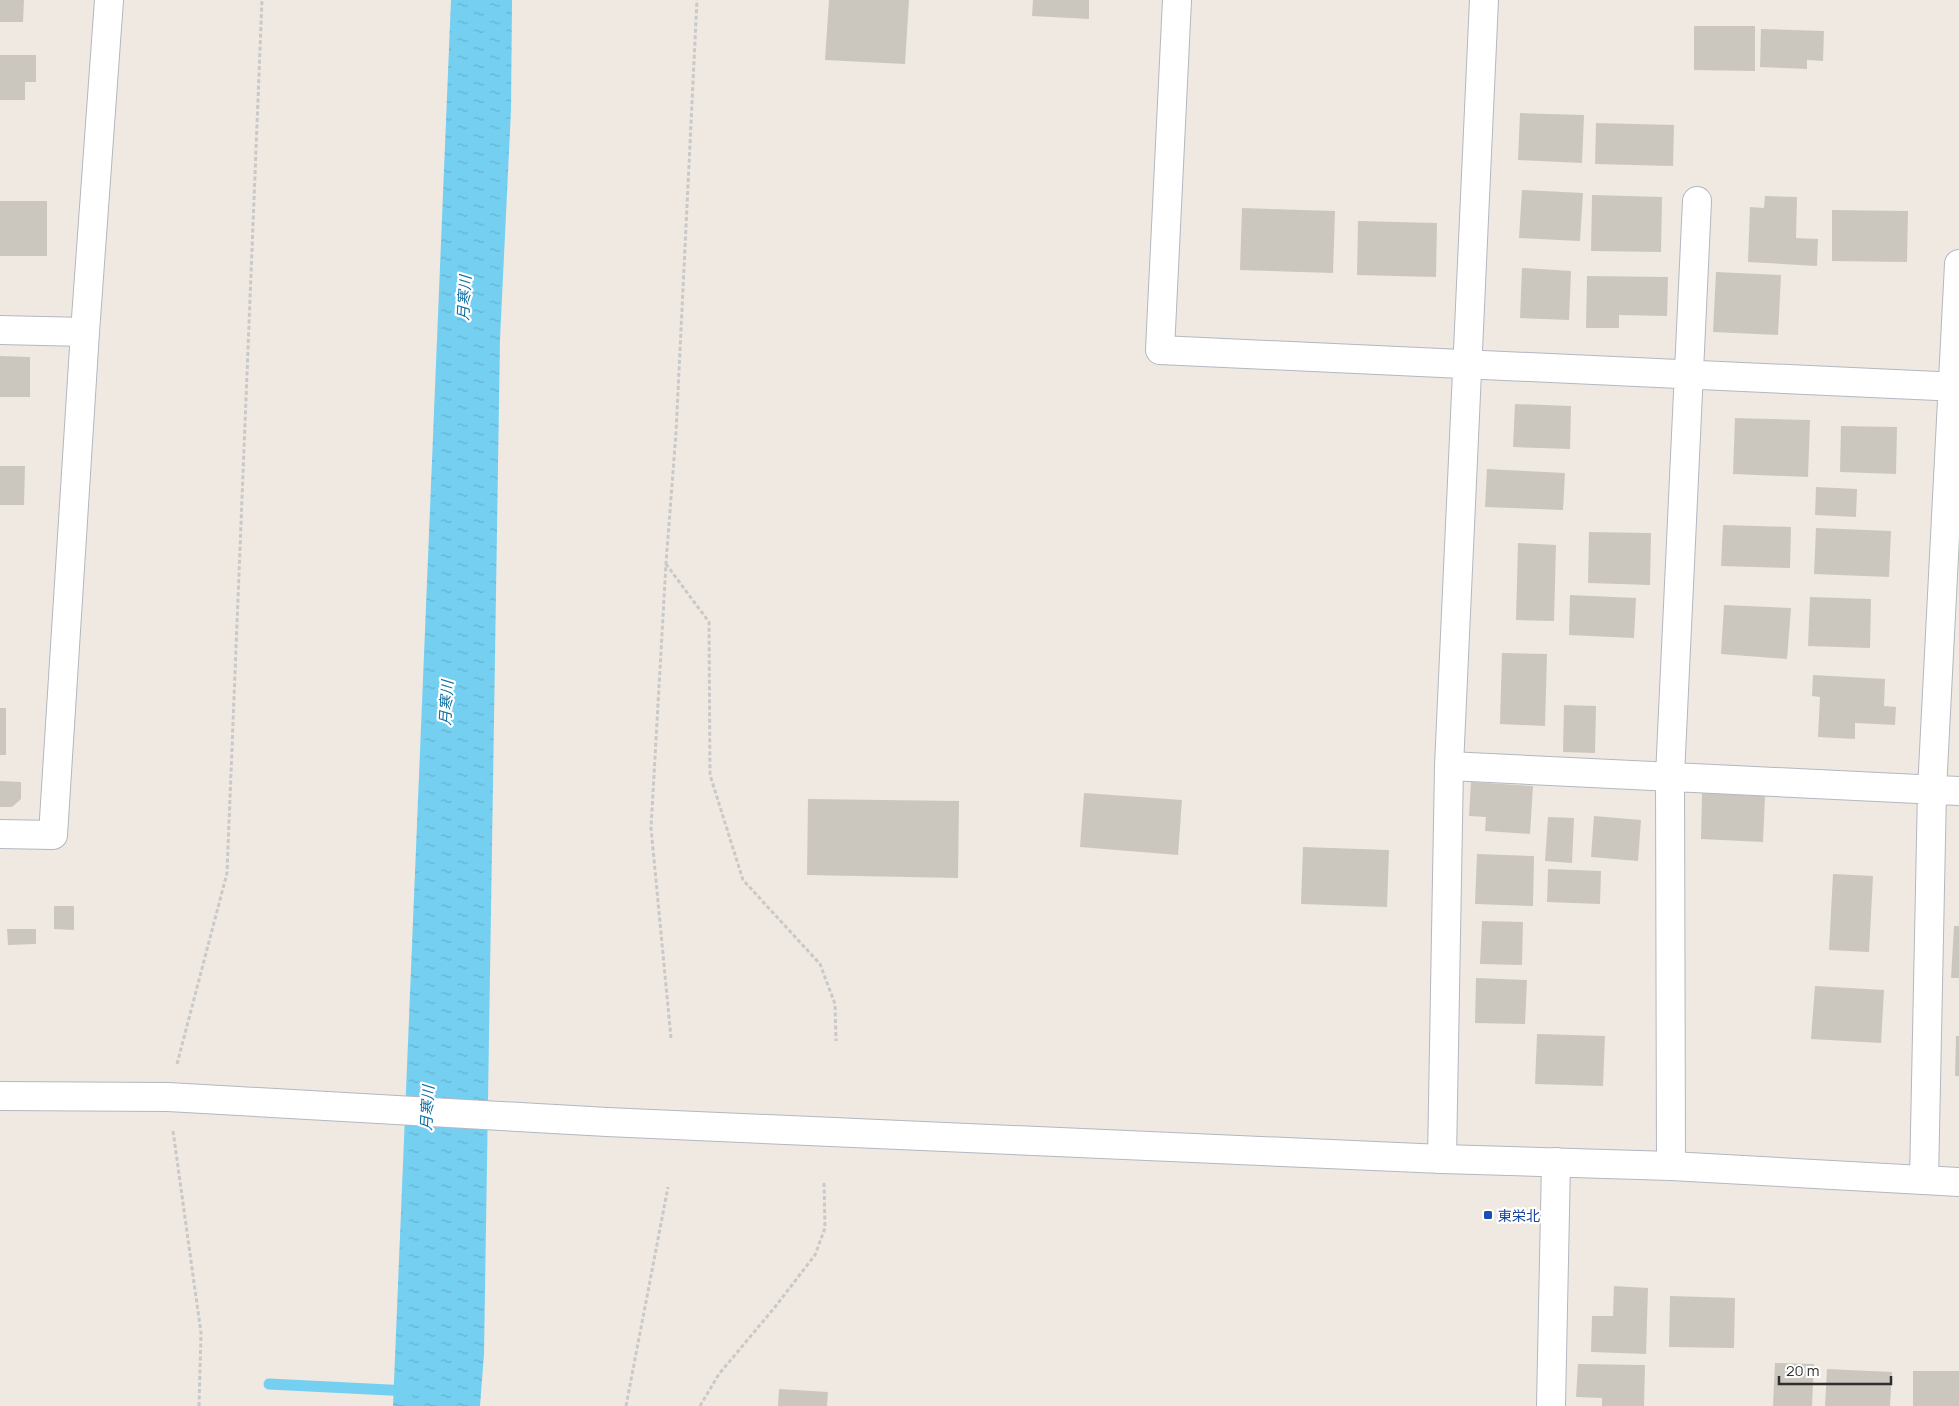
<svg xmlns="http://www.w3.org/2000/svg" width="1959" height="1406" font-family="Manrope,'Noto Sans JP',sans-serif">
  <defs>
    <pattern id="water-ripples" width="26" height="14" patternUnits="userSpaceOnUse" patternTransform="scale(1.25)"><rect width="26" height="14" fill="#75cff0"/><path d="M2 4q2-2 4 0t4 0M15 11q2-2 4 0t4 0" fill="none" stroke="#66b2ce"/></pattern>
  </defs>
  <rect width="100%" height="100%" fill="#efe9e1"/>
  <path fill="url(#water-ripples)" d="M451 0H512L511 110 500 339 484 1354 480 1406H393Z"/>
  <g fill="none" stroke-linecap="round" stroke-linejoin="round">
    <path stroke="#75cff0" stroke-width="11" d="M269 1384 409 1391"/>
  </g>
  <path fill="#cbc7bf" d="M0 0H24L23 22H0Z
    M829 0H909L905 64 825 60Z
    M1033 0H1089V19L1032 16Z
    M1694 26H1755V71L1694 70Z
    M1761 29 1824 31 1823 61 1807 60V69L1760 67Z
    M0 55H36V82H25V100H0Z
    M1520 113 1584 115 1582 163 1518 160Z
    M1596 123 1674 125 1673 166 1595 164Z
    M1522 190 1583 193 1580 241 1519 238Z
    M1592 195 1662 197 1661 252 1591 251Z
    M1765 196 1797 197 1796 238 1818 239 1817 266 1748 262 1750 207 1764 208Z
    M0 201H47V256H0Z
    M1242 208 1335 211 1333 273 1240 270Z
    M1832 210 1908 211 1907 262 1832 261Z
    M1358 221 1437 223 1436 277 1357 275Z
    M1522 268 1571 271 1569 320 1520 318Z
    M1716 272 1781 275 1778 335 1713 332Z
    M1587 276 1668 277 1667 316 1619 315V328H1586Z
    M0 356 30 357V397H0Z
    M1515 404 1571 406 1570 449 1513 447Z
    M1735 418 1810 420 1808 477 1733 474Z
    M1841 426 1897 427 1896 474 1840 472Z
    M0 466H25L24 505H0Z
    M1487 469 1565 473 1563 510 1485 507Z
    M1816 487 1857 489 1856 517 1815 515Z
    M1723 525 1791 527 1790 568 1721 566Z
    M1816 528 1891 531 1889 577 1814 574Z
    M1589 532 1651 533 1650 585 1588 583Z
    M1518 543 1556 545 1554 621 1516 620Z
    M1570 595 1636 598 1634 638 1569 635Z
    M1810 597 1871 599 1870 648 1808 646Z
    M1724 605 1791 608 1787 659 1721 654Z
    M1502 653 1547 654 1545 726 1500 724Z
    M1813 675 1885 679 1884 706 1896 707 1895 725 1855 723V739L1818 737 1820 697 1812 696Z
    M1564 705 1596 706 1595 753 1563 752Z
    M0 708H6V755H0Z
    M0 781 21 782V799L12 807H0Z
    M1471 782 1533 786 1530 834 1485 831 1486 817 1469 816Z
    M1084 793 1182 800 1178 855 1080 847Z
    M1702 793 1765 796 1763 842 1701 839Z
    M808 799 959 801 958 878 807 875Z
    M1594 816 1641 820 1638 861 1591 857Z
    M1548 817 1574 818 1572 863 1545 861Z
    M1303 847 1389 850 1387 907 1301 904Z
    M1477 854 1534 856 1533 906 1475 904Z
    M1548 869 1601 871 1600 904 1547 902Z
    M1833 874 1873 876 1869 952 1829 950Z
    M54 906H74V930L54 929Z
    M1482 921 1523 922 1522 965 1480 964Z
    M1954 926H1959V978H1951Z
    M7 929H36V944L8 945Z
    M1476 978 1527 980 1525 1024 1475 1023Z
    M1815 986 1884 990 1881 1043 1811 1039Z
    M1537 1034 1605 1036 1603 1086 1535 1084Z
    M1956 1036H1959V1076H1955Z
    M1614 1286 1648 1288 1646 1354 1591 1352 1592 1316H1613Z
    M1670 1296 1735 1298 1734 1348 1669 1347Z
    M1775 1363 1814 1364 1812 1406H1773Z
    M1578 1364 1645 1365 1644 1406H1602V1398L1576 1397Z
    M1827 1369 1892 1372 1890 1406H1825Z
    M1913 1371H1959V1406H1913Z
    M779 1389 828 1392 827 1406H778Z"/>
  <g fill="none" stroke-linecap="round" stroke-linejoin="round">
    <g stroke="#b4b7c1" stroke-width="30">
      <path id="minor" d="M1177 0 1160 350 1959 387
        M0 330 85 332
        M1449 766 1959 791
        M0 834 53 835 85 332 109 0
        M1442 1159 1449 766 1484 0
        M1671 1166 1670 776 1697 201
        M1924 1180 1932 790 1959 264
        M1551 1406 1556 1162"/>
    </g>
    <g stroke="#b4b7c1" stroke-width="30">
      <path id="tertiary" d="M0 1096 168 1097 607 1122 1442 1159 1671 1166 1959 1182"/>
    </g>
    <path stroke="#c9c9c9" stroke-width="3" stroke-dasharray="4 2.5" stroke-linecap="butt" d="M666 564 709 622 710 775 743 880 820 964 835 1004 836 1041
      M671 1038 651 828 666 563 676 433 697 0
      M177 1064 227 873 262 0
      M173 1131 201 1333 199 1406
      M626 1406 668 1187
      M700 1406 719 1374 775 1307 815 1255 825 1228 824 1183"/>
    <use href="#minor" stroke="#fff" stroke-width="28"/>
    <use href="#tertiary" stroke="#fff" stroke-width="28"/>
  </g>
  <rect fill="#1a4fb4" stroke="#fff" stroke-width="2" x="1483" y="1210" width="10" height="10" rx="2.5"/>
  <g text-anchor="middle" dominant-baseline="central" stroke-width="4.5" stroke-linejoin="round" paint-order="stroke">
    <g font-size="14" fill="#164399" stroke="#fff" text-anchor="start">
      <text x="1498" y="1215">東栄北</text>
    </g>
    <g font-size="15" font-style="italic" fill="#0d6fa3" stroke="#fff">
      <text transform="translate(464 298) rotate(-87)">月寒川</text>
      <text transform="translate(446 703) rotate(-87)">月寒川</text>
      <text transform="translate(427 1108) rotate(-87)">月寒川</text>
    </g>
  </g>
  <path d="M1779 1376v8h112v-8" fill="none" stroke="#2e2e2e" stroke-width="2.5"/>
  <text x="1786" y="1376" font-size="15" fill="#2e2e2e" stroke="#ffffff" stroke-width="4" paint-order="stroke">20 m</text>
</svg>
